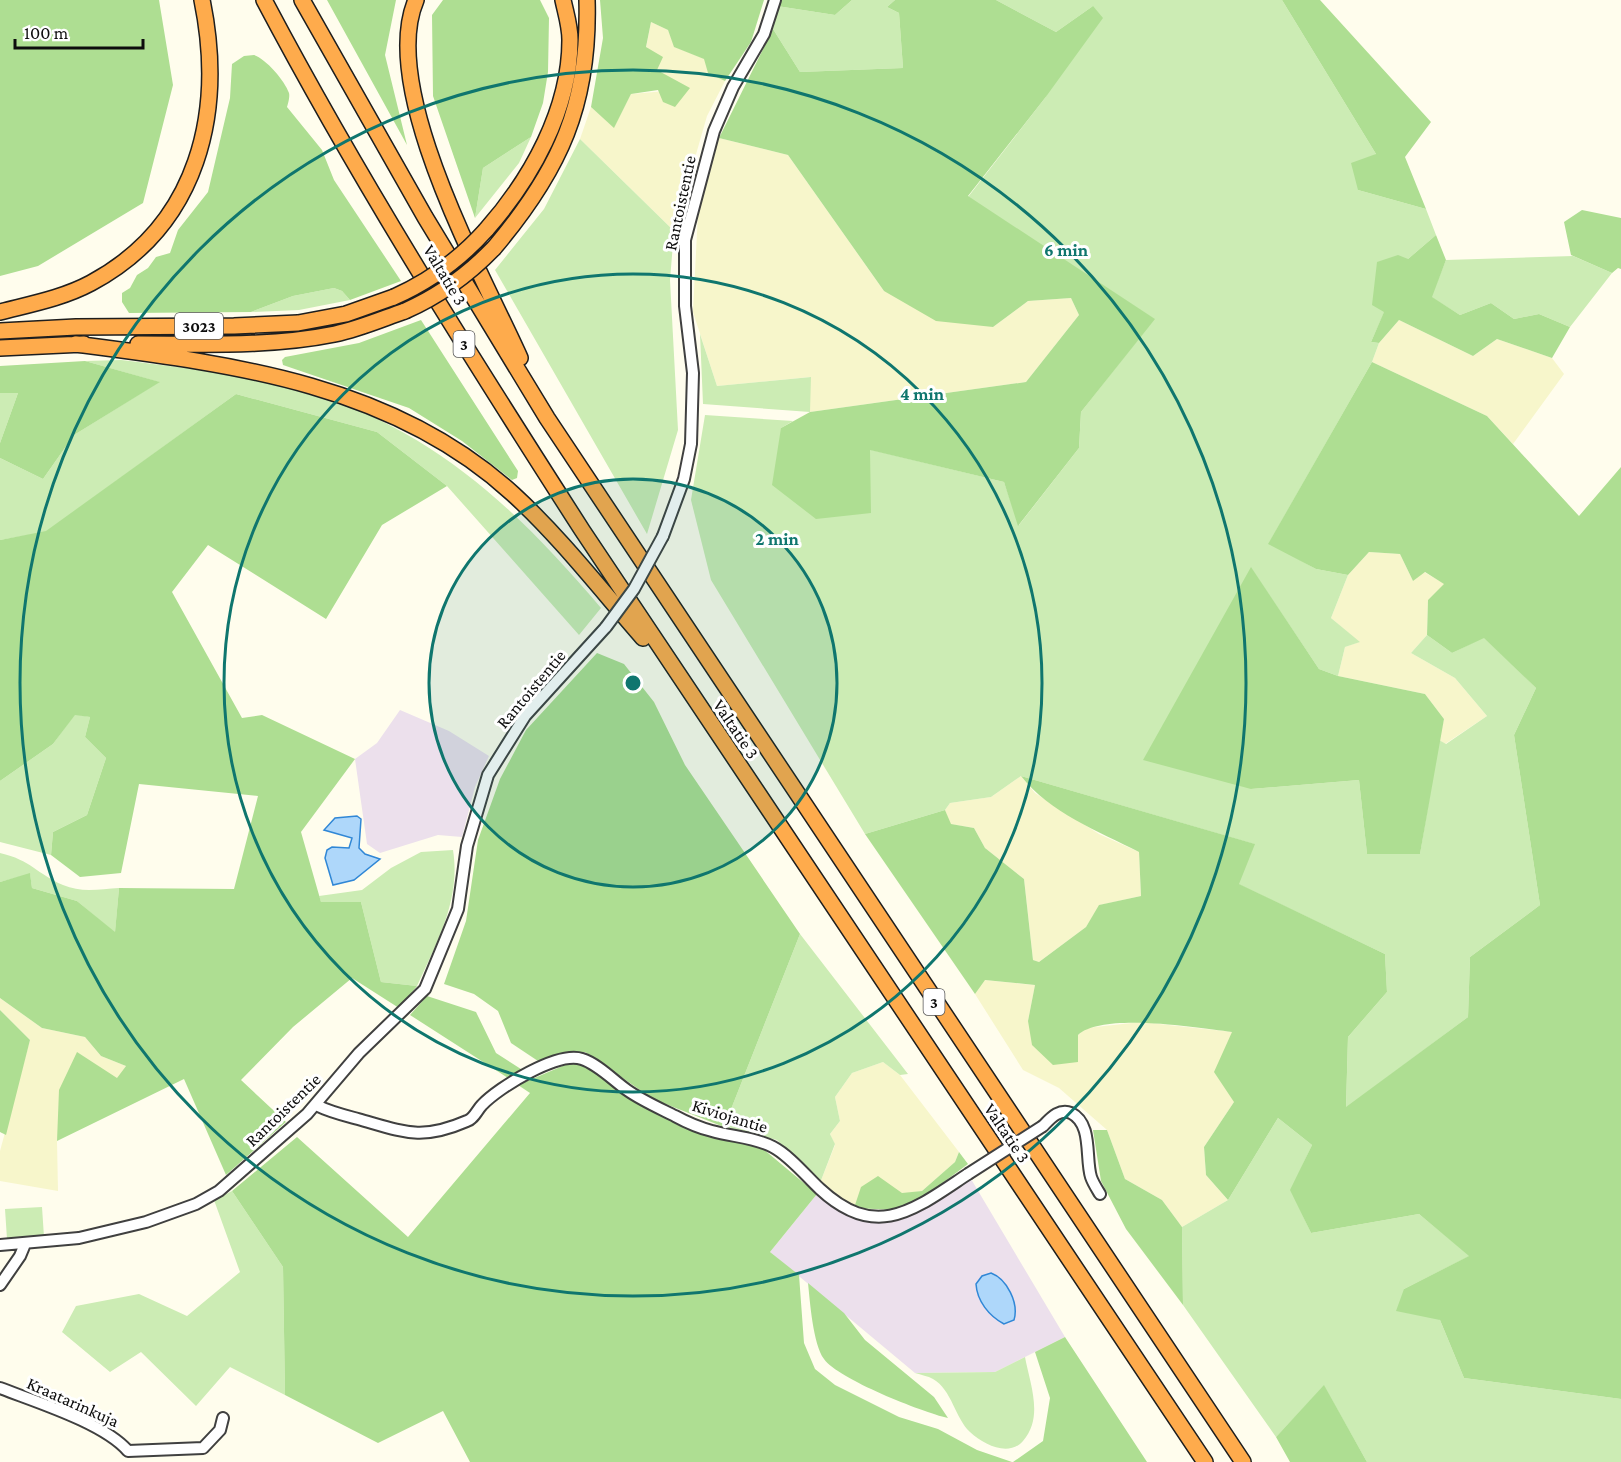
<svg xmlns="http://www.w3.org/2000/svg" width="1621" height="1462" font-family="'Crimson Pro',serif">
  <rect width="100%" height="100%" fill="#fffded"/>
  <path fill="#ece0ec" d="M400 710 449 731 489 756 475 787 462 837 438 835 380 853 367 844 355 759 377 743Z
    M971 1179 1065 1337 995 1372 915 1373 770 1252 817 1194 849 1217 876 1222 901 1220Z"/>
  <path fill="#f7f6cb" d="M651 22 668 30 675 47 705 59 708 72 725 81 707 116 674 231 580 139 591 107 614 127 631 94 689 89 657 70 646 48Z
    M719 138 788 155 884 291 993 327 1028 301 1071 298 1079 315 1026 382 810 412V377L717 386 693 312 698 213Z
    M1399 320 1473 356 1497 339 1552 358 1564 374 1513 444 1487 416 1372 362 1379 343Z
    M1369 552 1400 554 1413 581 1424 572 1445 584 1428 600 1427 635 1411 653 1455 678 1487 716 1445 744 1439 740 1444 719 1425 694 1338 676 1345 647 1359 642 1331 618 1348 575Z
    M1021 776 1035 793 1099 834 1139 852 1141 896 1100 905 1086 927 1039 962 1033 960 1024 879 985 848 974 828 950 824 945 810 950 803 991 797Z
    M984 980 1035 985 1028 1021 1078 1035 1086 1028 1141 1022 1233 1032 1234 1102 1204 1147 1206 1175 1228 1200 1182 1227 1162 1200 1125 1179 1107 1130 1059 1088 1023 1070 975 994Z
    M0 998 42 1028 85 1037 101 1056 126 1066 117 1079 78 1053 57 1141 58 1191 0 1181V1151L30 1040 0 1010Z
    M883 1062 900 1075 959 1152 955 1162 922 1191 902 1194 854 1208 820 1183 835 1145 830 1134 840 1121 835 1097 852 1073Z"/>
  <path fill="#ccecb4" d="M852 0H895L887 7 899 13 903 68 800 72 773 29 777 6 835 15Z
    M996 0H1282L1376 154 1358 190 1426 209 1436 235 1408 259 1371 342 1379 343 1372 362 1269 543 1316 569 1348 575 1331 618 1360 642 1345 647 1338 676 1319 669 1251 568V789L1359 780 1367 854H1420L1439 740 1446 744 1487 716 1455 678 1411 653 1427 635 1452 653 1484 637 1536 688 1514 735 1540 905 1470 957 1468 1017 1346 1108 1348 1037 1387 992 1385 954 1238 884 1254 844 1021 776 991 797 950 803 945 810 865 834 711 580 691 500 705 415 793 421 781 428 1004 482 1019 525 1079 448 1081 412 1154 319 968 197 1045 98 1093 6 1056 32Z
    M531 137 519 163 475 218 483 168Z
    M580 139 674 231 670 280 678 430 647 534 495 270 544 209Z
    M1573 256 1612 273 1570 327 1539 314 1514 319 1491 303 1460 315 1431 297 1446 260Z
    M334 288 342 291 350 300 299 310 251 312 293 296Z
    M700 334 717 386 811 377 810 412 703 404Z
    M121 360C182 368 246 373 305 391 434 430 516 508 601 608L579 635 447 486 377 432 236 394 46 532 0 540V458L43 479 74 435 159 382 85 361Z
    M0 393H18L0 443Z
    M75 714 90 717 85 737 106 758 87 815 53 832 51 855 0 842V781L53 744Z
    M453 850C461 899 437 943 417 986L381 982 361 902H321L319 896 362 890 391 868 421 852Z
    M0 853C31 860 37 874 63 885 81 893 100 889 119 888L115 933 77 901 32 888 30 874 0 882Z
    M800 934 908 1074 900 1075 883 1062 852 1073 835 1097 840 1121 830 1134 835 1144 820 1183 777 1140 724 1127Z
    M1278 1118 1312 1145 1291 1190 1311 1233 1419 1214 1470 1256 1404 1289 1440 1320 1464 1378 1621 1399V1462H1367L1324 1386 1276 1437 1183 1305 1182 1227 1228 1200Z
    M232 1191 283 1267 285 1395 230 1367 196 1406 141 1352 110 1372 62 1332 76 1306 139 1294 187 1316 240 1272 214 1200Z
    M42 1207 44 1237 7 1239 5 1209Z
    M1025 1357C1030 1384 1044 1417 1023 1441 1009 1457 984 1445 970 1432 955 1418 952 1390 933 1379 928 1376 921 1375 915 1373L995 1372Z"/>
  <path fill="#aede92" d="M0 0H159L173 85 143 203 38 266 0 276Z
    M327 0H396L385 55 407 145Z
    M443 0H540L549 18 548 72 543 103 531 137 483 168 475 218 433 96 432 15Z
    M600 0H764L751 42 725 81 708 73 704 59 674 47 668 30 651 22 646 47 663 57 657 70 690 88 675 107 663 102 658 90 631 94 614 128 591 107 603 38Z
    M779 0H852L835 15 777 6Z
    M895 0H996L1056 32 1093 6 1103 18 1045 98 968 196 1155 319 1081 412 1079 448 1018 526 1004 482 870 450 871 513 816 519 772 485 781 428 810 412 1026 382 1079 315 1071 298 1028 301 993 327 936 321 884 291 788 155 719 138 773 29 800 72 903 68 899 13 887 7Z
    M1282 0H1320L1431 122 1405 157 1426 209 1358 190 1351 163 1376 154Z
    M254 55C266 59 285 81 289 93 290 97 288 104 287 107L322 150 334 180 401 281 350 300 342 291 334 288 293 296 251 312 129 313 122 302V293L130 288 137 275 148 268 156 257 170 253 178 230 208 192 230 98 232 64 244 56Z
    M1582 210 1621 218V269L1618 268 1612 273 1571 255 1564 222Z
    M1436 235 1446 260 1432 297 1460 315 1491 303 1514 319 1539 314 1570 327 1552 358 1497 339 1473 356 1399 320 1379 343 1371 342 1384 312 1372 305 1377 262 1398 255 1408 259Z
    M421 320 518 471 517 478 512 480 462 441 409 408 283 365 282 360 285 357 359 343Z
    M85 361 160 382 74 435 43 479 0 458V443L18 393H0V366Z
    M1372 362 1487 416 1579 516 1621 467V1399L1464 1378 1440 1320 1396 1311 1404 1289 1469 1256 1419 1214 1311 1233 1290 1190 1312 1145 1278 1118 1228 1200 1206 1175 1204 1147 1234 1102 1214 1072 1232 1032C1198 1028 1103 1012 1078 1035V1062L1053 1065 1032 1045 1028 1021 1035 985 985 980 975 994 865 834 945 810 951 824 974 828 985 848 1024 879 1033 960 1039 962 1086 927 1099 905 1141 896 1139 852C1098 831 1050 813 1021 776L1255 844 1239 884 1385 954 1387 992 1348 1037 1346 1107 1468 1017 1470 957 1540 905 1514 735 1536 688 1484 638 1452 653 1427 635 1428 600 1444 584 1425 572 1413 581 1400 554 1369 552 1348 575 1316 569 1268 544Z
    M236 394 377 432 447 486 382 525 326 619 208 545 172 592 242 718 262 715 355 759 301 832 321 902H361L381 982 417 986 399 1008 352 978 293 1027 241 1080 286 1122 226 1175 184 1079 57 1141 59 1090 77 1052 117 1078 126 1066 101 1056 85 1037 42 1028 0 998V882L30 873 32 888 77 901 115 932 119 888 234 889 258 796 139 784 121 873 80 877 51 855 53 832 87 815 106 758 85 737 90 717 75 715 53 744 0 781V540L46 531Z
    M1251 567 1319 669 1338 676 1425 694 1444 719 1420 854H1367L1359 780 1251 789 1143 760Z
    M597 653 624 664 654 702 685 765 800 934 724 1127 653 1099 585 1052 560 1053 538 1061 511 1043 498 1011 474 994 444 984 466 921 478 840 500 779 526 730Z
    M427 996 476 1012 496 1053 524 1071 511 1080 410 1015Z
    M0 1010 30 1040 6 1135 0 1132Z
    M572 1062 587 1067 616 1086 729 1138 762 1148 817 1194 770 1252 799 1275 804 1343 815 1369 835 1385 899 1417 938 1429 977 1450 1012 1462H470L443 1411 378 1443 285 1395 283 1267 232 1191 297 1137 408 1237 530 1093 518 1085Z
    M1093 1130H1107L1125 1179 1162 1200 1182 1227 1183 1305 1126 1229 1101 1181Z
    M959 1152 968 1164 917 1202 895 1210 854 1208 861 1187 878 1176 902 1193 922 1191 955 1162Z
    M808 1283 844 1313 865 1340 934 1397 948 1418C922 1412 838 1379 824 1359 813 1344 810 1302 808 1283Z
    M1065 1337 1147 1462H1013L1043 1441 1050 1398 1035 1352Z
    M1324 1385 1367 1462H1290L1276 1437Z"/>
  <path fill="#aed7fa" stroke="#3087d6" stroke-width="1.5" d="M357 816 361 819 359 848 365 854 380 859 354 880 333 885 325 858 327 850 332 847 349 848 352 838 324 830 335 818Z
    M991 1273C1007 1279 1019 1303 1014 1320L1004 1324C989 1316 977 1301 976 1284L982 1276Z"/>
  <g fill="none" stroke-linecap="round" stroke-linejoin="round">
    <g stroke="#404040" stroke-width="14">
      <path id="minor" d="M663 536 684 479 691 444 693 373 685 306V240L714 131 733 87 764 34 775 0
        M316 1105C330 1112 343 1115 358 1119 404 1132 421 1141 467 1121 474 1119 477 1110 482 1105 499 1087 558 1051 582 1059 598 1064 614 1081 627 1090 641 1100 659 1108 675 1116 686 1122 700 1128 712 1131 733 1137 754 1137 773 1147 790 1156 806 1176 820 1189 877 1242 915 1209 968 1174
        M1043 1126C1050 1119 1059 1108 1071 1113 1093 1124 1085 1158 1091 1177 1093 1183 1097 1189 1100 1194
        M0 1245 79 1238 146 1222 196 1204 219 1191 307 1114 359 1053 425 989 458 909 467 846 488 775 525 716 606 627
        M0 1285 20 1256 25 1244
        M0 1388C36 1402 104 1423 128 1451L203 1448 220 1430 223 1418"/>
    </g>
    <g stroke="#1e1e1e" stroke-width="18">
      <path id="highway" d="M264 0C360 182 471 357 582 530L1205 1462
        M302 0 425 217 547 418 1243 1462
        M416 0C378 89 483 275 520 358
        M486 230C531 179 570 110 570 40 570 26 566 14 563 0
        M494 248C560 170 590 104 587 0
        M0 312C31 304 63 298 91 283 199 225 225 112 202 0
        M0 331 76 327 234 326 298 323 346 314 394 297
        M75 344C230 364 392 383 513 494 561 538 601 590 643 638
        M138 344C203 344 271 347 335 334 359 329 382 319 405 311
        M0 348 84 344"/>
    </g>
    <use href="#minor" stroke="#fff" stroke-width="10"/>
    <use href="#highway" stroke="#feab4c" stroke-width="15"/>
    <g stroke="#404040" stroke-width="14" stroke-linecap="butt">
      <path id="minor-bridge" d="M606 627 634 589 663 536
        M968 1174 1043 1126"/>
    </g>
    <g stroke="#1e1e1e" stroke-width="18" stroke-linecap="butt">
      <path id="highway-bridge" d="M394 297C430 281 460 259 486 230
        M405 311C439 296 468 275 494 248"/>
    </g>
    <use href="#minor-bridge" stroke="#fff" stroke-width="10"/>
    <use href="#highway-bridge" stroke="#feab4c" stroke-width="15"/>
  </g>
  <circle cx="633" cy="683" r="204" fill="#0f766e" fill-opacity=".12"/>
  <g fill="none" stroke="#0f766e" stroke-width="3">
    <circle cx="633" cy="683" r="204"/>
    <circle cx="633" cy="683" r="409"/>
    <circle cx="633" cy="683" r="613"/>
  </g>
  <g text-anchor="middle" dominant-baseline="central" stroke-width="6" stroke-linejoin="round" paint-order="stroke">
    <g fill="#fff" stroke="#565656" stroke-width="1.5">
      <rect x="175" y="313" width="48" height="26" rx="4.5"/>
      <rect x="453.5" y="331" width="21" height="26" rx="4.5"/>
      <rect x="923.5" y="989" width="21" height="26" rx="4.5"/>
    </g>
    <g font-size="16" font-weight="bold" fill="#0d0d0d">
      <text x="199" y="326">3023</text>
      <text x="464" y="344">3</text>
      <text x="934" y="1002">3</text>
    </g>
    <g font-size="18" fill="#0d0d0d" stroke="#fff">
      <text transform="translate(680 203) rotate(-78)">Rantoistentie</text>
      <text transform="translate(445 275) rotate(59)">Valtatie 3</text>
      <text transform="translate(531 689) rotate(-50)">Rantoistentie</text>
      <text transform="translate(736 729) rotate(56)">Valtatie 3</text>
      <text transform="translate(283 1110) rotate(-44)">Rantoistentie</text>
      <text transform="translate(730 1116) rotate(17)">Kiviojantie</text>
      <text transform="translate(1007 1133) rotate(56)">Valtatie 3</text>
      <text transform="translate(73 1402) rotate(24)">Kraatarinkuja</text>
    </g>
  </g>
  <circle cx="633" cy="683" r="9" fill="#0f766e" stroke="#fff" stroke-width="3"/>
  <g font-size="18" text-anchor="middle" font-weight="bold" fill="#0f766e" stroke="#fff" stroke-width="6" stroke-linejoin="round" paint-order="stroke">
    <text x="1066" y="256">6 min</text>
    <text x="922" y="400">4 min</text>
    <text x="777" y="545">2 min</text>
  </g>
  <path d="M15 39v9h128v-9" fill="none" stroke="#0d0d0d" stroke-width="3"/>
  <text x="24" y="39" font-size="18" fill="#0d0d0d" stroke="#ffffff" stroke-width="4.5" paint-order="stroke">100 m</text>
</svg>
